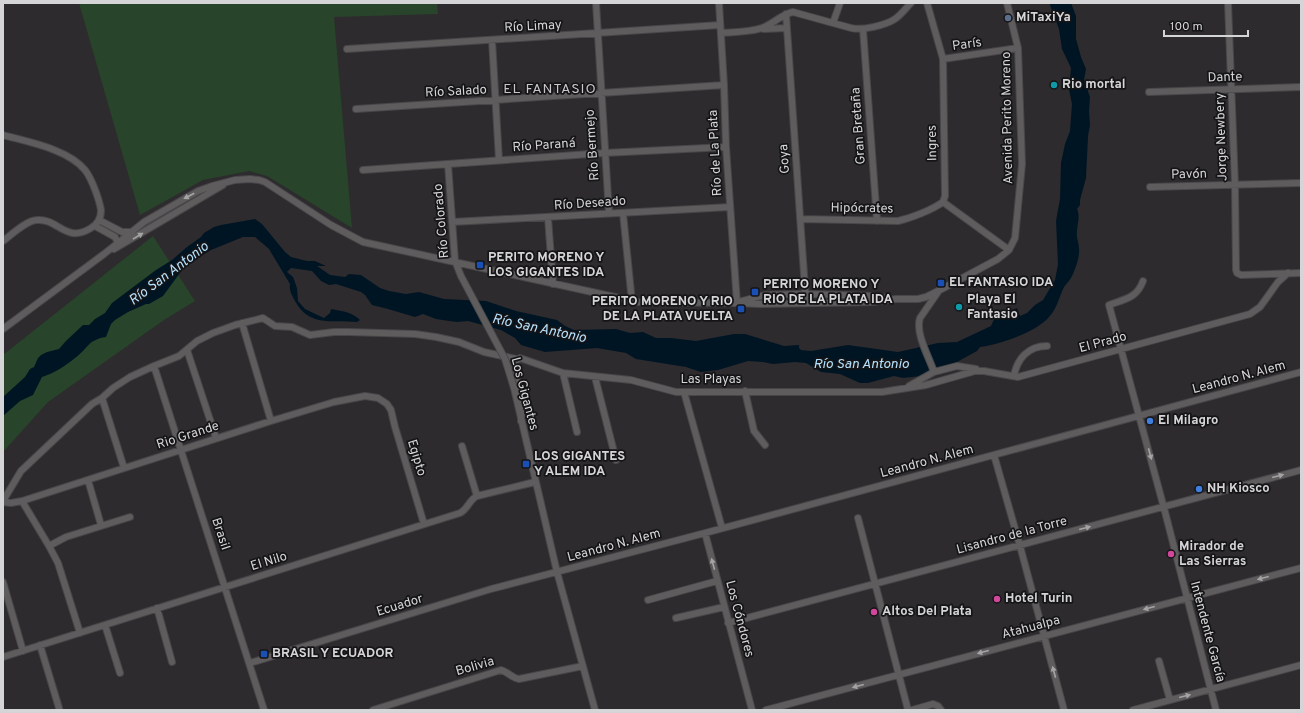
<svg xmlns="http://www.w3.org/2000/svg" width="1304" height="713" font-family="Overpass,sans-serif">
  <rect width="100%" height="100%" fill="#2d2b2e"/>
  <path fill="#28442a" d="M79 3H437L438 14 334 17 352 228 267 176 249 171 203 180 140 215Z
    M153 236 195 301 164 320 48 402 3 452V355Z"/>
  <path fill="#001523" d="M1050 3H1071L1076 16V39L1081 57 1086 69 1084 80 1090 97 1089 111 1090 125 1088 136 1086 178 1080 200V205L1077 209C1081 217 1076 227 1077 236 1077 240 1079 244 1079 248 1080 256 1076 267 1073 274 1071 279 1067 283 1064 287 1059 297 1057 309 1049 317 1038 331 997 346 980 347L977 351 957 362 921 376 903 378 894 376 868 383H860L840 374 821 372 806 363 795 362 773 364 763 362 748 361 718 370 701 372 686 367 636 359 626 353 597 348 545 352 521 345 515 338 501 330 468 321 457 322 449 321 436 319 423 314 415 317 388 309 372 305 365 295 361 292 336 284 329 285 321 281 312 271 291 268 287 272 293 277 297 288 298 301 305 309 324 318 330 313 331 309C342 311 352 312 360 320L357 322C332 320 309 327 295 301 292 295 289 291 290 284L269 249 255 237H243L211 250 185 266 163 296 149 304H146L128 312 115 320 111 324 106 337C87 340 89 348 75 358 65 366 55 373 42 377L33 395 20 401 3 416V397L25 377 30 369 34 367 38 358 41 355 47 352 59 349 66 341 83 325H89L95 319 105 313 112 303 156 270 172 260 187 247 201 237 204 233 214 227 221 225 255 219 262 224 285 252 291 257 307 261H315L326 266H317L330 275 345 277 349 274 361 275 380 288 389 291 406 294 419 292 444 299 486 301 516 311 557 320 565 326 574 330 616 329 630 333 643 332 656 338H671L696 341 734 334H745L784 346 799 345V348L801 350 811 351 848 345 898 352 938 343 957 342 991 326 995 317 1017 308 1020 316 1027 313 1035 305 1043 300 1055 280 1058 264 1056 221 1060 199 1061 163 1065 144 1070 131 1072 104 1069 89 1071 68 1062 49 1059 29 1050 5Z"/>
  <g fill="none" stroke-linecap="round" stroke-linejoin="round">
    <g stroke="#484649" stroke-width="8">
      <path id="minor" d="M596 3 609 213
        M719 3 724 85 726 147 737 303
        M927 3 943 59 945 196 943 202
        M1228 3 1235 185 1236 270 1237 273 1241 275 1301 273
        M786 14 806 303
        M833 23 840 3
        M764 29 787 28
        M863 29 877 221
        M721 33C733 32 751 32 762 28 773 24 782 14 793 12L851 28C862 31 886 25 895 19 901 15 906 8 911 3
        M492 40 499 160
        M347 49 720 25
        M943 59 1018 48
        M1149 92 1301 87
        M356 109 724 85
        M3 135C28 142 68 149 85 170 92 179 99 199 101 210 101 218 98 224 91 228 66 244 58 218 37 220 27 220 11 235 3 241
        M448 164 455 261 461 276
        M363 170 604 153 726 147
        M1150 187 1301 183
        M943 202 1009 250
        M623 213 632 302
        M548 218 553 284
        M800 219 898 221C911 218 932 210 943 202
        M99 220 122 232H131
        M452 222 730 207
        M95 226 115 237 118 243
        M114 249 223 185
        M1143 281C1137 298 1125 299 1109 305L1164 508 1216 710
        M742 301 765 295 806 294 873 296 886 298
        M242 323 271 421
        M3 329 104 254 144 222 198 191 212 186 235 180 250 179 259 180 265 182 331 225 363 242 638 302 737 303 759 304 872 302 896 299H918L926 297 938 291 998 259 1009 250 1015 238 1022 164 1018 48 1007 3
        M187 350 216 438
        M154 366 264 710
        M934 372 957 366 976 369
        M563 373 577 432
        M1014 376C1017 359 1028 346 1047 346
        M595 377 616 460
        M909 386 934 372C929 357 915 333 920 318L938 292
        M514 388 557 572 595 710
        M745 391 754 431 765 445
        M684 392 722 528
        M102 398 124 468
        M521 421 522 406 514 367V362L520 358 563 373 631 380 676 392H882L926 385 975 371H984L1018 377 1250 314 1260 307 1278 282 1288 273
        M462 446 477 496
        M994 455 1020 546 1064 710
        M88 480 101 525
        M3 501 21 471 92 404 102 398 113 388 130 377 154 366 179 356 197 341 213 333 235 325 263 318 275 326 292 327 310 335 334 332H348L415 334 436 337 459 342 484 352 516 359
        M22 501 49 546 58 563 80 633
        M3 502 11 503 22 501 271 421 334 402 365 396 378 398 387 404 391 410 395 427 424 524
        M858 518 908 710
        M705 533 752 710
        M49 546 66 537 130 517
        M3 582 23 651
        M648 600 717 581
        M157 608 172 662
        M676 618 724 607
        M728 623 1301 470
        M105 625 120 673
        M40 645 59 708
        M3 657 460 513C468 509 469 500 477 496L535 482
        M1159 661 1170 700
        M250 663 491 589 705 533 1301 372
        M373 710 501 670C508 672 512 678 519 679L583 666
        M766 710 1301 568
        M912 710 933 704 938 706 941 710
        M1133 710 1301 665"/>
    </g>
    <use href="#minor" stroke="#5e5c5c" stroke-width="6"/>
    <g stroke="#484649" stroke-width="8" stroke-linecap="butt">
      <path id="minor-bridge" d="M461 276 505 359 514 388"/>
    </g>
    <use href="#minor-bridge" stroke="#5e5c5c" stroke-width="6"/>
  </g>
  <defs><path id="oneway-solid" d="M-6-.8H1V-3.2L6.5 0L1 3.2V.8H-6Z"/></defs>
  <g fill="#a5a4a5">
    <use href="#oneway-solid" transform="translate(189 196) rotate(152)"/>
    <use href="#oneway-solid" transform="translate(138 236) rotate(-31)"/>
    <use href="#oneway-solid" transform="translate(1150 454) rotate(75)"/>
    <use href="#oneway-solid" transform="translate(1278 476) rotate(-15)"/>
    <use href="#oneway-solid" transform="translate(1085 528) rotate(-15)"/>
    <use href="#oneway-solid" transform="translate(713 564) rotate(-105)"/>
    <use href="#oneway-solid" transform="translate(1263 578) rotate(165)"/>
    <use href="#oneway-solid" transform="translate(1149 608) rotate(165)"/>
    <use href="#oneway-solid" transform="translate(983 652) rotate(165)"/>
    <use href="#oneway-solid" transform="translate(1054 672) rotate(-105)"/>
    <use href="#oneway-solid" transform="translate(858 686) rotate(165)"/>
    <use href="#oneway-solid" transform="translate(1185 696) rotate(-14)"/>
  </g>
  <circle fill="#5c6f8a" stroke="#151416" stroke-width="1.5" cx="1008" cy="18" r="4"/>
  <g fill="#0f9aa8" stroke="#151416" stroke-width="1.5">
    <circle cx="1054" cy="85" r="4"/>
    <circle cx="959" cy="307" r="4"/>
  </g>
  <g fill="#1a4fb4" stroke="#151416" stroke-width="1.5">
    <rect x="476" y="261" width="8" height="8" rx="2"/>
    <rect x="937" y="279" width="8" height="8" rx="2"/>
    <rect x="751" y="288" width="8" height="8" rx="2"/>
    <rect x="737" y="305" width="8" height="8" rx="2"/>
    <rect x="522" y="460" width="8" height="8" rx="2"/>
    <rect x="260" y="650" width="8" height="8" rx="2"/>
  </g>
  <g fill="#3f7fe0" stroke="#151416" stroke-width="1.5">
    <circle cx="1150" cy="421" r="4"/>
    <circle cx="1199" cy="489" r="4"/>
  </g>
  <g fill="#d1479c" stroke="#151416" stroke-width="1.5">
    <circle cx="1171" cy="554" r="4"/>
    <circle cx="997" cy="599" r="4"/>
    <circle cx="874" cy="612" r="4"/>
  </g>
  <g text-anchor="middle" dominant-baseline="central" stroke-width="3.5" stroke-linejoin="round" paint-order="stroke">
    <g font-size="13" font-weight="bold" fill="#d5d4d6" stroke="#151416" text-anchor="start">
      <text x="1016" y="18">MiTaxiYa</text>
      <text x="1062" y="85">Rio mortal</text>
      <text x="488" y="258">PERITO MORENO Y<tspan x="488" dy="15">LOS GIGANTES IDA</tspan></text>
      <text x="949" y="283">EL FANTASIO IDA</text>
      <text x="763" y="285">PERITO MORENO Y<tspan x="763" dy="15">RIO DE LA PLATA IDA</tspan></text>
      <text x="967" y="300">Playa El<tspan x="967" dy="15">Fantasio</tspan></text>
      <text x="733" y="302" text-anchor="end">PERITO MORENO Y RIO<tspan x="733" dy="15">DE LA PLATA VUELTA</tspan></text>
      <text x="1158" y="421">El Milagro</text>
      <text x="534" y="457">LOS GIGANTES<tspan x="534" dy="15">Y ALEM IDA</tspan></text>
      <text x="1207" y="489">NH Kiosco</text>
      <text x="1179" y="547">Mirador de<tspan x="1179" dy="15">Las Sierras</tspan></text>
      <text x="1005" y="599">Hotel Turin</text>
      <text x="882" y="612">Altos Del Plata</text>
      <text x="272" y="654">BRASIL Y ECUADOR</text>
    </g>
    <g font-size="13" fill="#d5d4d6" stroke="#151416">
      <text transform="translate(533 27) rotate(-3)">Río Limay</text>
      <text transform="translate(967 45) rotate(-8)">París</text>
      <text transform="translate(1225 78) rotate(-2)">Dante</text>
      <text transform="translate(456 92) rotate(-3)">Río Salado</text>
      <text transform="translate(1008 118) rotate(-91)">Avenida Perito Moreno</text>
      <text transform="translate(859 126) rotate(-94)">Gran Bretaña</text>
      <text transform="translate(1222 137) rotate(-92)">Jorge Newbery</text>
      <text transform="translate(933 143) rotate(-91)">Ingres</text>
      <text transform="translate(593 145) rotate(-94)">Río Bermejo</text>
      <text transform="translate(544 146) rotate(-4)">Río Paraná</text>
      <text transform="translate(716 153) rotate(-93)">Río de La Plata</text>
      <text transform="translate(785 159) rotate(-94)">Goya</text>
      <text transform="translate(1189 175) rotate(-2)">Pavón</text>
      <text transform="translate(590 204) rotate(-4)">Río Deseado</text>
      <text transform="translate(862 209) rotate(1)">Hipócrates</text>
      <text transform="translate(442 221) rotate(-95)">Río Colorado</text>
      <text transform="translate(1103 343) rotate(-15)">El Prado</text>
      <text transform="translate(1239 378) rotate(-15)">Leandro N. Alem</text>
      <text x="711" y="380">Las Playas</text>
      <text transform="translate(524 394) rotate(75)">Los Gigantes</text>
      <text transform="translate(188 436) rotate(-18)">Rio Grande</text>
      <text transform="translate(416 458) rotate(73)">Egipto</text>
      <text transform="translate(927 462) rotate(-15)">Leandro N. Alem</text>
      <text transform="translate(220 534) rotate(72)">Brasil</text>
      <text transform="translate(1012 536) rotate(-15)">Lisandro de la Torre</text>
      <text transform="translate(614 546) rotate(-15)">Leandro N. Alem</text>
      <text transform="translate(269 562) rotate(-17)">El Nilo</text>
      <text transform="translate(400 606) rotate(-17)">Ecuador</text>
      <text transform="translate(739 619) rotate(75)">Los Cóndores</text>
      <text transform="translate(1031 628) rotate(-15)">Atahualpa</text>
      <text transform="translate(1207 632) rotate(75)">Intendente García</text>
      <text transform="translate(475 667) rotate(-16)">Bolivia</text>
    </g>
    <g font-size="14" letter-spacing="1" fill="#c9c7cb" stroke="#151416">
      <text x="550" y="89">EL FANTASIO</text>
    </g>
    <g font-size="14" font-style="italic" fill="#b4e1fd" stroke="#151416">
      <text transform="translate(169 274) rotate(-37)">Río San Antonio</text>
      <text transform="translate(539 329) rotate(12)">Río San Antonio</text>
      <text x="861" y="364">Río San Antonio</text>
    </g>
  </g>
  <rect width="1304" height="713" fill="none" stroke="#d5d4d6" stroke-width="8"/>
  <path d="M1164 30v6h84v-6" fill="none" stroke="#d5d4d6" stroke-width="2"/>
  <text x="1170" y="30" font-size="12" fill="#d5d4d6" stroke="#151416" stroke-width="3" paint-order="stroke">100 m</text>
</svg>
